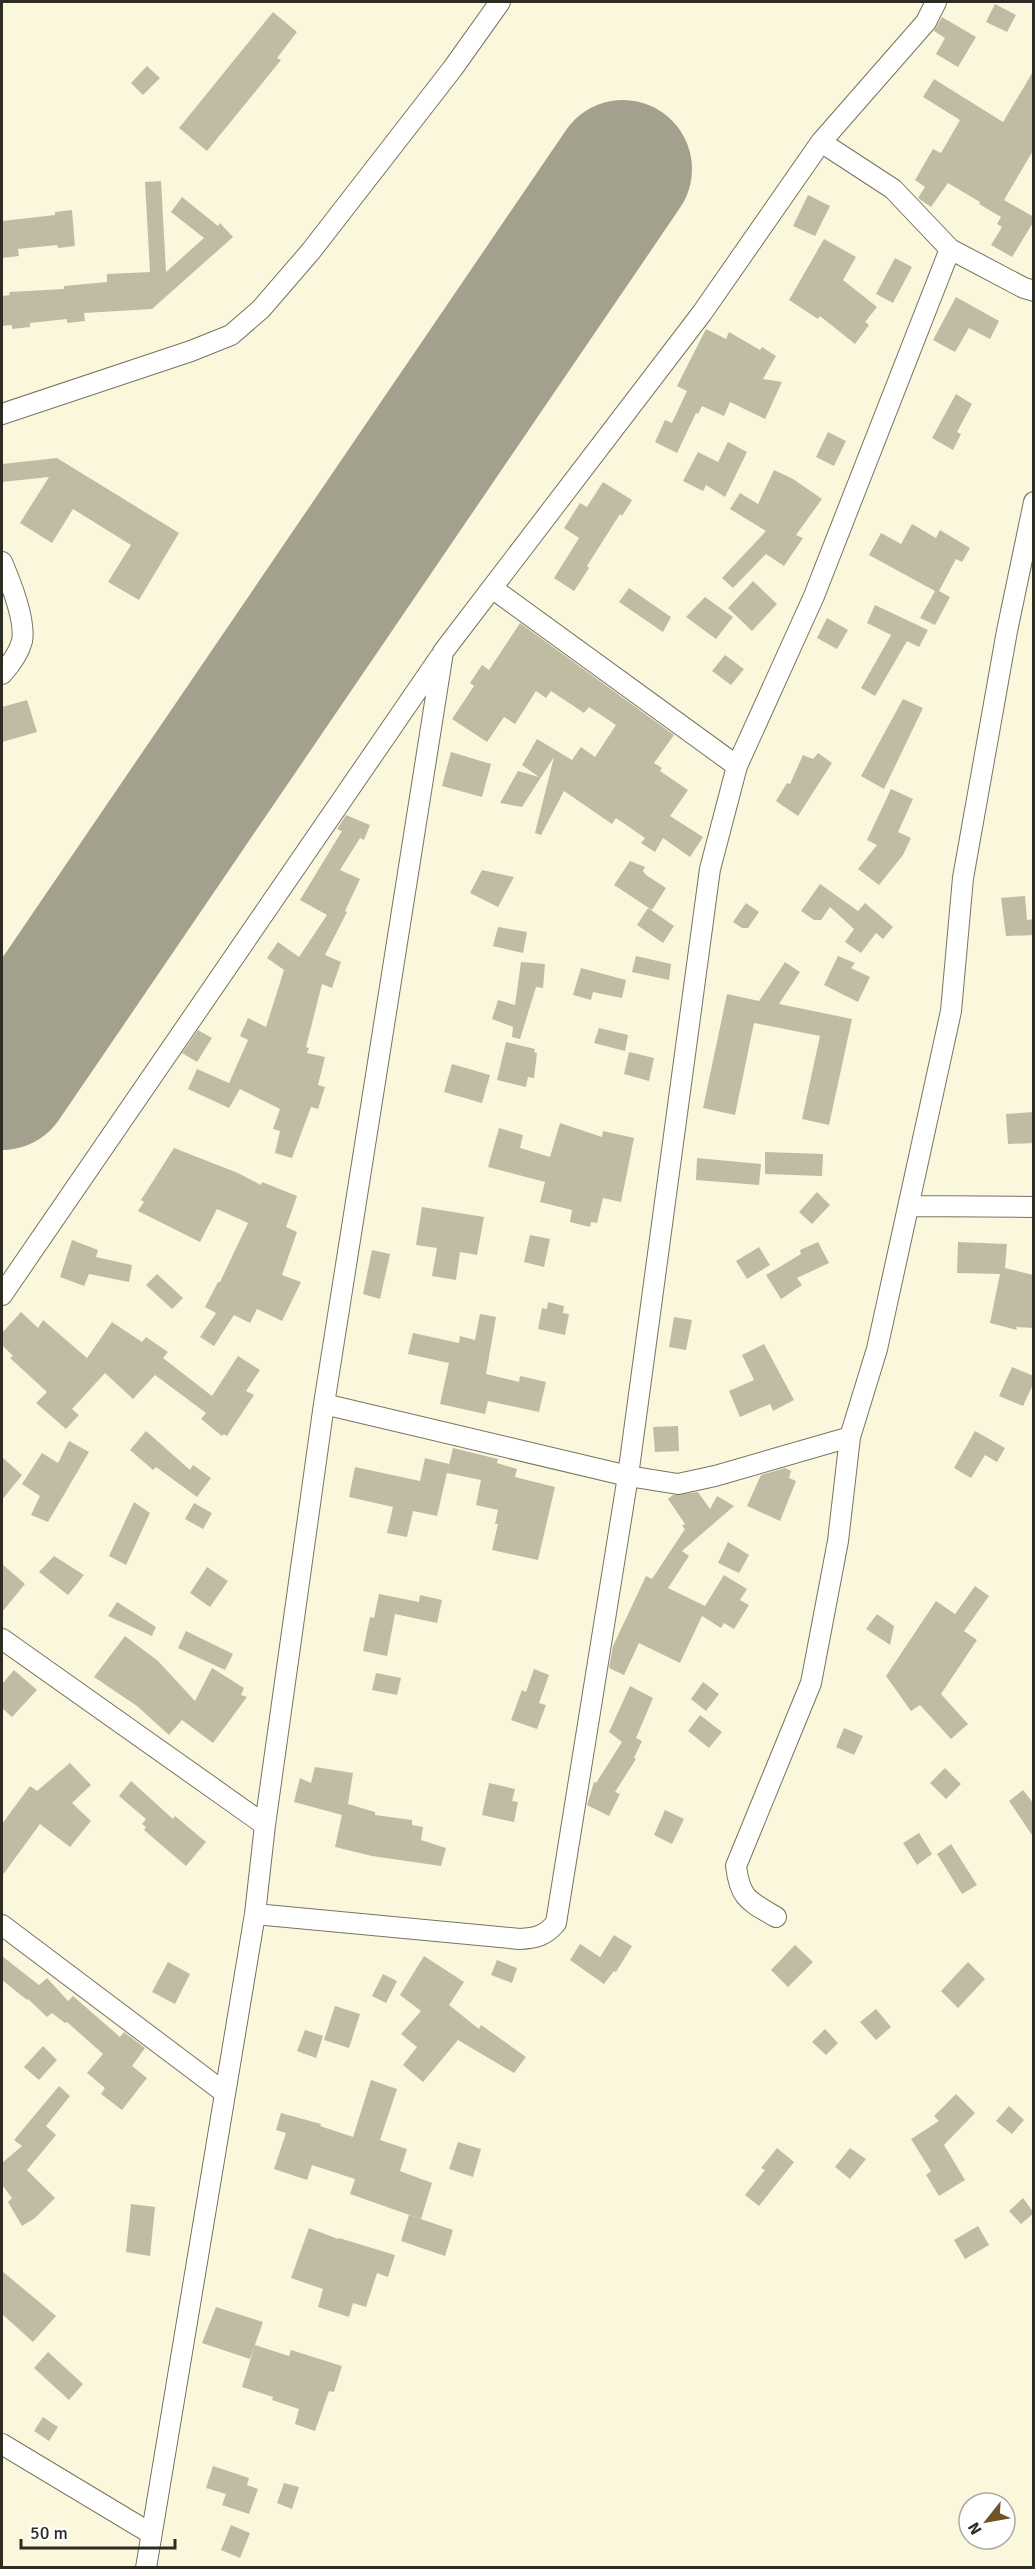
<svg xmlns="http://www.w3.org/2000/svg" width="1035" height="2569" font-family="Signika,sans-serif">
  <rect width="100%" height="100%" fill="#fbf7dd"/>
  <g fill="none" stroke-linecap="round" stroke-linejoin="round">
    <path stroke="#a3a08d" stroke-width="138" d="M2 1081 623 169"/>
  </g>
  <path fill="#c0bca3" d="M995 4 1016 15 1007 32 986 22Z
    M273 12 297 32 277 58 281 60 207 151 179 128Z
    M942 17 976 37 958 67 936 54 945 38 934 31Z
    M147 66 160 78 143 95 131 83Z
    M1034 70V149L1004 200 1034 217V221L1012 257 991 245 1002 227 997 224 1001 217 979 204 980 202 948 183 931 207 918 198 925 187 915 180 933 149 941 153 960 120 923 97 934 79 1003 122Z
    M161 181 166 272 204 238 171 212 182 197 218 226 220 223 233 237 152 309 84 313 85 321 67 323V319L30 323V327L12 329V325L2 326V296L10 295 9 292 64 289V286L107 282V274L150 272 145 182Z
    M808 195 830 206 815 236 793 226Z
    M72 210 75 246 58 248 57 245 18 249 19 256 2 258V221L55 215V212Z
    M824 239 856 257 843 280 877 307 865 322 869 325 855 344 820 316 818 319 789 300Z
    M895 258 912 267 893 303 876 294Z
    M956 297 999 321 990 339 969 328 955 352 933 340Z
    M706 329 726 339 729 332 760 350 762 347 776 356 763 379 782 382 765 419 730 402 724 416 702 406 698 414 696 413 677 453 655 442 665 420 672 423 687 391 677 386Z
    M956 394 972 404 957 432 961 434 953 450 932 438Z
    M828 432 846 441 834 466 816 457Z
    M728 442 747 452 725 497 706 485 703 491 683 481 698 452 718 462Z
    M57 458 179 533 139 600 108 582 131 545 73 509 52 543 20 523 49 477 2 482V464Z
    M774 470 793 479 822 499 796 535 803 538 784 566 766 554 733 588 722 578 766 531 730 509 740 493 758 504Z
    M603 482 632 500 622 516 620 514 587 566 589 568 574 591 554 578 579 538 564 528 580 503 587 507Z
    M912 524 936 538 940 530 970 548 962 562 956 559 939 591 950 597 935 625 920 618 935 591 869 555 881 533 901 544Z
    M753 581 777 604 752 631 728 608Z
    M629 588 671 617 663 632 619 602Z
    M705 597 733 617 716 639 686 617Z
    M875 605 928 630 919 647 907 641 875 696 861 688 891 635 867 623Z
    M827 618 848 630 837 649 817 638Z
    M520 623 674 735 654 763 662 768 660 771 688 790 670 816 703 837 690 857 663 838 655 852 641 843 645 838 616 818 612 824 564 791 541 835 535 833 554 757 522 807 500 803 518 771 539 777 522 765 537 739 572 760 581 747 595 757 616 725 589 707 584 713 551 691 546 698 536 691 515 724 504 717 487 742 452 719 474 686 470 683 482 665 489 670Z
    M725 655 744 669 731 685 712 671Z
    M903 699 923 708 884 789 861 776Z
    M27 700 37 732 2 742V707Z
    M451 752 491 764 482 797 442 786Z
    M818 753 832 763 798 816 776 801 787 783 790 784 803 755 813 759Z
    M891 789 913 799 898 832 911 838 903 855 879 885 858 869 877 845 867 840Z
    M346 815 370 825 364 840 360 838 340 870 360 879 345 911 347 912 325 955 341 962 332 988 322 984 306 1047 309 1048 307 1053 325 1057 318 1085 325 1087 318 1109 311 1107 292 1158 275 1153 280 1131 273 1129 280 1109 240 1089 229 1108 188 1089 197 1069 229 1083 248 1040 240 1036 248 1018 266 1027 284 970 267 958 278 942 299 957 327 915 300 900 342 831 337 829Z
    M630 861 645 867 643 871 646 875 666 888 652 910 614 885Z
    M482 870 514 877 498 907 470 893Z
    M820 884 858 911 865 903 893 927 883 939 876 933 861 953 845 942 854 929 830 907 821 920H814L801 911Z
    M1025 896 1027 920 1034 919V935L1006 936 1001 898Z
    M746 903 759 912 748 928H742L733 922Z
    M648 908 674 926 663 943 637 925Z
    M498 927 527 932 523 953 493 946Z
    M636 956 671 964 669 980 632 972Z
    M838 956 855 963 851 968 870 977 858 1002 824 985Z
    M521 962 545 964 543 988 536 987 520 1039 512 1037 513 1027 492 1019 498 1000 515 1005Z
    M785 962 800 972 779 1004 852 1019 829 1125 802 1119 820 1036 754 1023 735 1115 703 1108 727 994 759 1001Z
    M581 968 626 980 622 998 593 992 591 1000 573 995Z
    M599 1028 628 1035 625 1051 594 1043Z
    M198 1030 212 1038 197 1062 182 1053Z
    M506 1042 535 1049 534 1052 537 1053 534 1078 528 1077 526 1087 497 1080Z
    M629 1052 654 1058 649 1081 624 1074Z
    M452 1064 490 1075 482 1103 444 1092Z
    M1034 1112V1143L1008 1144 1006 1114Z
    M560 1123 602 1137 603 1131 634 1138 621 1202 603 1198 597 1223 591 1222 590 1227 570 1222 572 1210 540 1202 545 1182 488 1167 499 1128 523 1135 520 1148 550 1157Z
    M174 1148 238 1173 261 1185 262 1182 297 1196 286 1227 297 1232 282 1275 301 1282 282 1321 257 1309 250 1323 234 1315 214 1346 200 1337 216 1313 205 1307 218 1282H220L248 1223 217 1209 200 1242 138 1211 144 1202 141 1200Z
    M765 1152 823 1154 822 1176 765 1174Z
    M697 1158 761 1164 759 1185 696 1180Z
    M817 1192 830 1205 812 1224 799 1212Z
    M422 1207 484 1217 477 1255 460 1252 456 1280 432 1276 437 1248 416 1245Z
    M530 1235 550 1239 544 1267 524 1262Z
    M72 1240 98 1250 96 1257 132 1265 129 1282 89 1274 84 1286 60 1277Z
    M818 1242 829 1263 797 1278 802 1285 781 1299 766 1275 801 1254 800 1250Z
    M958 1242 1007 1244 1005 1268 1033 1275 1034 1328 1016 1327 1017 1330 990 1323 1000 1274 957 1273Z
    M759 1247 770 1265 747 1279 736 1261Z
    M372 1250 390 1254 380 1299 363 1294Z
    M157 1274 183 1298 172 1309 146 1285Z
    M548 1302 564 1306 563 1313 569 1314 565 1335 538 1329 542 1308 547 1309Z
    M21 1312 38 1328 43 1320 87 1358 112 1322 142 1342 146 1337 168 1352 163 1358 212 1396 238 1356 260 1370 246 1391 254 1395 227 1436 224 1434 222 1436 201 1419 206 1413 155 1375 133 1399 105 1373 72 1409 79 1415 66 1429 36 1403 47 1392 10 1358 13 1356 2 1345V1333Z
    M480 1314 496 1317 486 1374 519 1382 520 1376 546 1382 539 1412 488 1401 485 1414 440 1404 449 1363 408 1354 413 1333 459 1343 460 1336 475 1340Z
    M674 1317 692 1320 686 1350 669 1347Z
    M764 1344 794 1400 773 1411 770 1404 740 1417 729 1391 754 1380 742 1355Z
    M1012 1367 1034 1376V1382L1023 1406 999 1396Z
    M678 1426 679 1451 655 1452 653 1427Z
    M146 1431 190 1470 193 1465 211 1478 197 1497 156 1467 153 1470 130 1450Z
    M975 1431 1005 1448 997 1462 985 1455 971 1478 954 1468Z
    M69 1441 89 1452 48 1522 31 1515 40 1496 22 1484 42 1453 58 1463Z
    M453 1448 498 1459 497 1463 517 1469 515 1477 555 1487 538 1560 492 1550 498 1524H495L498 1510 476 1505 481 1480 447 1473Z
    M2 1457 22 1475 2 1500Z
    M425 1458 449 1464 437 1516 413 1511 407 1537 387 1533 393 1507 349 1497 355 1467 420 1481Z
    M785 1468 791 1471 789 1478 796 1481 780 1521 747 1506 761 1475Z
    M698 1492 710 1509 717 1496 734 1506 682 1551 689 1556 668 1588 705 1606 724 1575 747 1589 740 1600 749 1605 734 1629 724 1623 721 1628 702 1616 680 1663 639 1643 624 1675 609 1668 613 1646 646 1576 652 1579 685 1529 682 1526 685 1524 668 1499 673 1495Z
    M134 1502 150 1513 126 1565 109 1556Z
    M194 1503 212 1513 203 1529 185 1519Z
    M728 1542 749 1555 739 1573 718 1563Z
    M54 1556 84 1575 68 1595 39 1572Z
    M2 1564 25 1584 2 1612Z
    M207 1567 228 1581 210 1607 190 1593Z
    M975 1586 989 1596 964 1631 977 1640 941 1694 968 1724 951 1739 920 1705 911 1711 886 1676 936 1601 955 1614Z
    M379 1594 419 1602 420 1595 442 1600 437 1623 395 1614 387 1656 363 1651 370 1617 374 1618Z
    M117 1602 156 1627 152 1636 108 1616Z
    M877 1614 894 1626 890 1645 866 1629Z
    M186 1631 233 1654 225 1670 178 1648Z
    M125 1636 158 1661 195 1701 212 1668 244 1688 241 1695 247 1697 213 1743 182 1720 169 1735 137 1706 94 1677Z
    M534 1669 549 1675 539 1703 546 1705 537 1729 511 1720 522 1690 526 1692Z
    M14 1670 37 1690 12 1717 2 1708V1684Z
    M376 1673 401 1678 397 1695 372 1690Z
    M703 1682 719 1694 706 1711 691 1699Z
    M630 1686 653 1698 636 1738 642 1741 634 1758 636 1759 615 1792 620 1794 609 1816 587 1805 594 1782 596 1783 622 1742 609 1732Z
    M700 1715 722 1732 709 1748 688 1731Z
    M844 1728 863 1736 854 1755 836 1747Z
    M70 1763 91 1785 72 1803 91 1821 70 1847 40 1824 2 1876V1824L30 1786 37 1791Z
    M315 1767 353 1773 348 1804 375 1812V1815L412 1820V1825L423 1827 421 1840 446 1848 441 1866 372 1856 335 1847 342 1815 294 1802 300 1778 311 1783Z
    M945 1768 961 1784 946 1799 930 1783Z
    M131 1781 173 1819 175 1816 206 1842 186 1866 144 1830 146 1827 142 1824 146 1819 119 1796Z
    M489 1783 515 1789 512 1801 518 1802 514 1822 482 1815Z
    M1023 1790 1034 1804V1838L1009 1801Z
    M665 1810 684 1819 672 1844 654 1835Z
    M919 1833 932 1854 917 1865 903 1843Z
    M951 1844 977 1885 962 1894 937 1854Z
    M614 1935 632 1946 616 1972 614 1971 604 1984 570 1960 580 1944 600 1957Z
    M795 1945 813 1962 788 1987 771 1970Z
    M2 1956 39 1985 47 1978 68 2001 73 1996 120 2037 124 2032 145 2048 132 2066 147 2078 122 2110 101 2094 105 2088 87 2073 103 2054 67 2022 65 2023 52 2013 47 2017 28 1999 27 2000 2 1980Z
    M424 1956 464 1982 449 2005 479 2029 481 2025 526 2057 514 2073 458 2040 423 2082 403 2065 417 2047 401 2034 421 2011 400 1995Z
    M497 1960 517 1968 512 1983 491 1975Z
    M168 1962 190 1974 175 2004 152 1992Z
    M968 1962 985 1979 958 2008 941 1991Z
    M383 1974 397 1981 386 2003 372 1996Z
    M335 2006 360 2014 349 2048 324 2040Z
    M876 2009 891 2027 876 2040 860 2022Z
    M825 2029 838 2043 826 2055 812 2042Z
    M305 2030 323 2036 316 2058 297 2051Z
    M43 2046 57 2060 39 2080 24 2067Z
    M371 2080 397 2089 380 2140 407 2149 400 2171 432 2183 421 2219 350 2194 355 2179 312 2165 307 2180 274 2169 286 2133 276 2130 281 2113 321 2124 320 2126 353 2137Z
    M59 2086 70 2096 46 2126 56 2135 27 2170 55 2198 35 2218 22 2226 8 2202 12 2198 2 2185V2163L22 2146 14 2140Z
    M956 2094 975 2113 944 2145 965 2180 939 2196 926 2175 931 2171 911 2139 939 2121 934 2116Z
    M1009 2106 1024 2120 1012 2134 996 2121Z
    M458 2142 481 2149 473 2177 449 2169Z
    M777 2148 794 2162 759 2206 745 2195 765 2170 761 2168Z
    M850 2148 866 2159 850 2179 835 2167Z
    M1023 2198 1034 2213 1021 2224 1009 2211Z
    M131 2204 155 2207 150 2256 126 2252Z
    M409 2215 453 2230 445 2256 401 2241Z
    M978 2226 989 2245 965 2259 954 2240Z
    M309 2228 338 2239 339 2238 395 2255 388 2277 377 2273 366 2307 353 2303 349 2317 318 2307 323 2289 291 2278Z
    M2 2271 56 2316 33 2342 2 2314Z
    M216 2307 263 2322 250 2359 202 2343Z
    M255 2345 289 2356 291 2350 342 2366 334 2392 329 2391 315 2431 295 2424 299 2409 272 2400 273 2397 242 2387Z
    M48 2352 83 2384 69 2400 34 2368Z
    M43 2417 58 2427 49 2441 34 2431Z
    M213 2466 249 2478 247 2485 258 2489 249 2514 222 2505 226 2494 206 2488Z
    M284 2483 299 2487 292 2509 277 2503Z
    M231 2525 250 2533 240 2558 221 2550Z"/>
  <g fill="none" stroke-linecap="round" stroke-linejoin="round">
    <g stroke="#78745e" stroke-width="22">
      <path id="minor" d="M821 142 893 189 950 249 1024 288 1034 291
        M2 414 191 351 231 335 261 309 311 251 453 68 500 2
        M2 562C10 581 26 620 22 641 19 653 10 665 2 674
        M492 588 737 766
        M910 1206 1034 1207
        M2 1295 440 657
        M324 1404 628 1476 678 1484 715 1476 850 1437
        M2 1639 265 1825
        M255 1914 520 1939C536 1938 545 1936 556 1923L628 1476 710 869 737 766 814 596 950 249
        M776 1917C749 1901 740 1899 736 1866L811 1683 838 1541 850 1437 877 1349 951 1011 963 878 1007 631 1034 502
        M2 1925 225 2093
        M2 2444 150 2533
        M146 2568 255 1914 265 1825 324 1404 443 652 702 313 821 142 926 22 936 2"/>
    </g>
    <use href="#minor" stroke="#fff" stroke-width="20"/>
  </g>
  <rect width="1035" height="2569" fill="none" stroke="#2d2c22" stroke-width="6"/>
  <g transform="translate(987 2521) rotate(239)"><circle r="28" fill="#ffffff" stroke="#ababa7" stroke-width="1.5"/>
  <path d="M0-4.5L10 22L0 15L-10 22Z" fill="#6f5426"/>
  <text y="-9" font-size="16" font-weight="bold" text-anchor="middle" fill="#2d2c22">N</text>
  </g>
  <path d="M21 2539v9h154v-9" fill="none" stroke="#2d2c22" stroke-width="3"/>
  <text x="30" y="2539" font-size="18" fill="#2d2c22" stroke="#ffffff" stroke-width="4.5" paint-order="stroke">50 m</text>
</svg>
